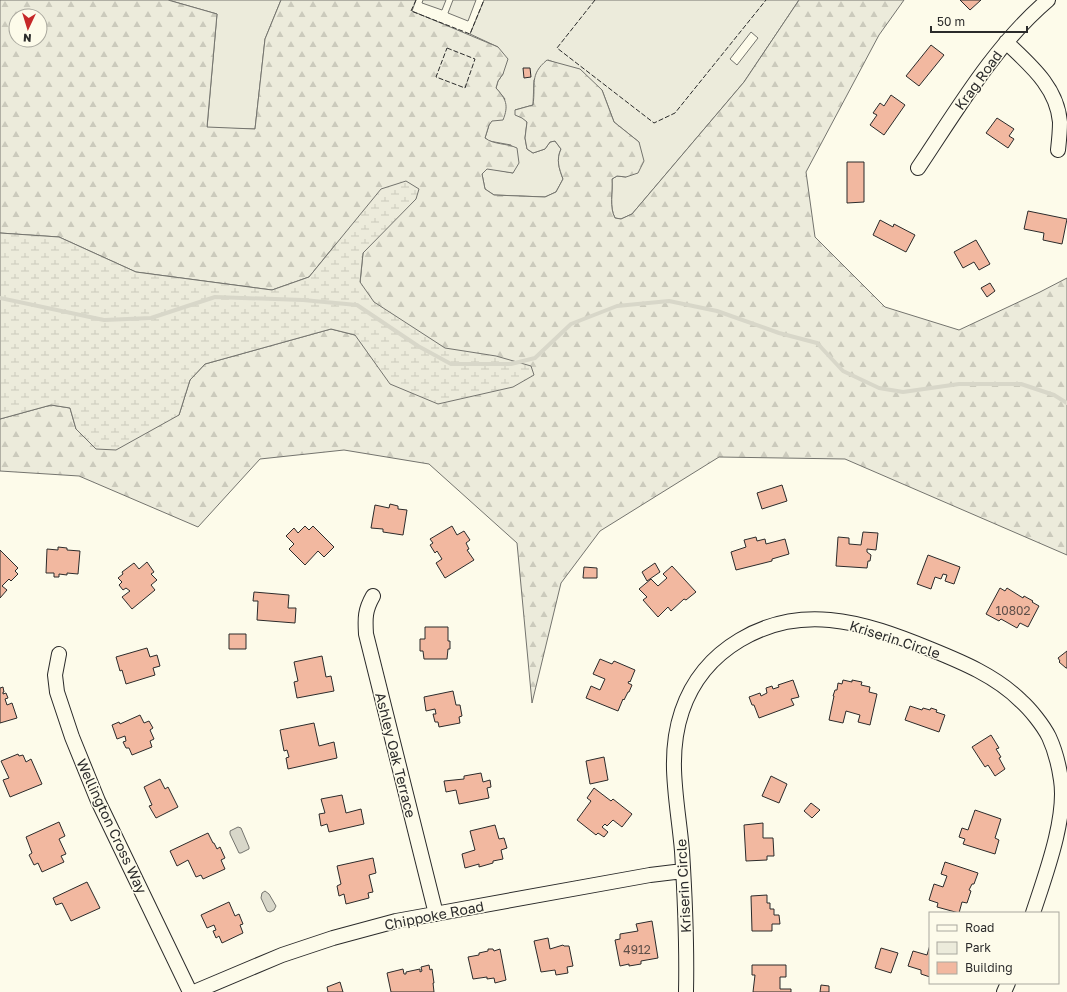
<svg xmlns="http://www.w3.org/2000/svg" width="1067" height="992" font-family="'Golos Text',sans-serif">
  <defs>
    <pattern id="forest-firs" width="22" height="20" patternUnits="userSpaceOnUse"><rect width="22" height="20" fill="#ecebdb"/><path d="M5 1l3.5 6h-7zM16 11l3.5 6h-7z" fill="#cbcabc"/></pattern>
    <pattern id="wetland-marsh" width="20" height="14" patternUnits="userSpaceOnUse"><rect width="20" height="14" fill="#ecebdb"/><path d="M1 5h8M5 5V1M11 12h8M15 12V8" fill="none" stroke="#cbcabc"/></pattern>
  </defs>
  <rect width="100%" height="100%" fill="#fdfbea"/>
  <path fill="#ecebdb" stroke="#74746e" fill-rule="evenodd" d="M168 0H281L265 39 255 129 207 128 217 14Z
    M423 0H446L442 10 422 3Z
    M453 0H476L468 21 448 13Z
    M484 0H799L744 82 632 214 621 219 615 218C609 207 613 192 612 179L617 176 626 177 639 142 614 122 602 90 556 63 548 60 534 80 533 105 515 110 527 122 525 138 527 149 533 153 545 149 550 142 555 141 561 149C556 160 559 168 563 179L556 192 545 197 494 195 485 189 482 174 487 168 513 173 511 145 489 141 485 138 489 125 505 99 496 88 498 81 503 74 498 47 470 34ZM751 32 758 38 737 65 730 59Z"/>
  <path fill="url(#forest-firs)" stroke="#74746e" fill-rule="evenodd" d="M0 0H168L217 14 207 127 255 129 265 39 281 0H416L412 11 498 47 508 59 503 74 498 81 496 88C506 99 509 105 503 120L492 121 489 125 485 138C494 145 507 143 517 148L519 163 513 173 487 169 482 174 485 189 494 195 545 197 556 192 563 179C559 168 556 160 561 149L555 141 550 142 545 149 533 153 527 149 525 138 527 122 522 118 515 115V110L533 105C536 84 529 75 547 60L580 69 602 90 614 122 639 142 644 161 638 173 626 177 617 176 612 179C613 192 609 207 615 218L621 219 632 214 744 82 799 0H904L879 35 806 172 815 237 885 307 959 330 1040 292 1067 278V555L845 459 719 457 600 531 561 583 532 703 517 543 429 464 344 450 260 459 198 527 79 476 0 471V419L51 405 70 408 76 429 179 415 190 380 205 364 331 329 355 335 363 253 335 245 309 277 272 290 136 272 59 237 0 233ZM16 16H40V40H16Z"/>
  <path fill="url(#wetland-marsh)" stroke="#74746e" d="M406 181 419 189 416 199 363 253 360 282 374 302 445 348 496 356 531 366 534 375 513 387 438 404 390 384 355 335 331 329 205 364 190 380 179 415 116 450 96 449 76 429 70 408 51 405 0 419V233L59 237 136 272 272 290 309 277 381 189Z"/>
  <path fill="#d8d7c9" stroke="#74746e" d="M238 827 241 828 249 847V849L241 853H239L230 834V831Z
    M265 891 269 894 276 906 274 910 270 912 267 911 261 898 262 893Z"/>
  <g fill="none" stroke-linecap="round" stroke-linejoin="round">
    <path stroke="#d8d7c9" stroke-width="4" d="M0 298 104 320 151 318 215 297 303 300 357 305 418 346 451 364H511L535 358 571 324 617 306 669 301 717 311 779 333 817 343 843 371 879 388 903 392 959 384H1021L1054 395 1067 403"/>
  </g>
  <path fill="#f2b8a0" stroke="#2b2b2b" d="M960 0H981L970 10Z
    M931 45 944 55 919 86 906 76Z
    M523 68H530L531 77 524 78Z
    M891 95 905 105 884 135 870 125 877 115 873 113 880 103 884 106Z
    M997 118 1014 129 1009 136 1014 139 1008 148 986 133Z
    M847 162H864V202L847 203Z
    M1028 211 1067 219 1062 244 1043 240 1044 233 1024 229Z
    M880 220 893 227 894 224 915 235 906 252 873 235Z
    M976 240 990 264 979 270 974 262 963 268 954 252Z
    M990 283 995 291 987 297 981 288Z
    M782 485 787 501 762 509 757 493Z
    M390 504 398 506V509L407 510 403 535 383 532V529L371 528 375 505 389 508Z
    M305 526 309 530 313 526 334 547 324 557 318 551 305 565 289 549 294 544 286 536 294 528 298 533Z
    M452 526 457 535 464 531 470 540 466 543 469 549 467 550 474 560 445 578 436 563 442 559 437 551 435 553 430 545 433 543 430 539Z
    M863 532 878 533 876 550 867 549V552L871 555 870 561H868L867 568 836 566 838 537 849 538V544L861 545Z
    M756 537 757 541 765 539 766 544 785 539 789 554 772 559V561L736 570 731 552 746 547 744 540Z
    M58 547 67 548V550L80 551 78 574 67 573V575L59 574V577H54V573H46L47 549 58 550Z
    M0 550 18 568 15 571 18 574 11 581 9 579 2 586 7 590 0 598Z
    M928 555 960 567 954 584 945 581 947 575 943 574 941 579 935 577 931 589 917 584Z
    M147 562 154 572 151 574 157 580 151 585 155 590 132 609 122 597 130 591 126 588 123 590 119 585 122 582 118 578 123 574 122 572 134 563 139 569Z
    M655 563 660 572 647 581 642 572Z
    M672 566 696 592 686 600 684 599 671 611 668 607 658 617 643 600 647 597 639 589 651 579 658 586 667 578 663 574Z
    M584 567 597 568V578H583Z
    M1000 588 1005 591 1007 588 1023 598 1024 596 1033 601 1032 602 1039 606 1028 627 1020 623 1017 628 1001 619 999 621 986 614Z
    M254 592 289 595 288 608H296L295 623 257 620 258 601H253Z
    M425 627H448V641H450V649H448L447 659H424L423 651H420V639H425Z
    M229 634H246V649H229Z
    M147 648 150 657 157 655 160 666 153 668 155 675 126 684 122 670 120 671 116 657Z
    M1067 651V668H1066L1059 662 1060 661 1058 658Z
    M322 656 326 677 331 676 334 691 297 698 294 682 298 681 294 662Z
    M600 659 612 664 614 661 635 670 630 682 629 681 628 683 632 685 629 692H628L624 700 623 699 618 711 586 698 591 686 600 690 605 679 593 674Z
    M793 680 799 697 791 699 794 705 759 718 754 705H752L749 697 760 693 761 696 767 693 766 688 772 686 773 689 779 687 778 685Z
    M843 680 852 682V680L862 682 861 685 870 687 869 692 877 694 870 725 858 722 860 715 846 711 843 723 829 720 834 696H833L835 690H837L838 683 842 684Z
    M3 687 4 692H3V694L6 693 8 698 5 699 7 705 12 703 17 718 0 723V688Z
    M453 691 456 705H460L462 716 459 717 460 723 439 727 438 722H435L433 714H436L435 709 426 711 424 697Z
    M910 706 922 710 923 708 930 710 931 708 937 710 936 712 945 715 939 732 905 720Z
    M140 715 144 723 149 721 153 728 150 730 154 739 150 741 152 747 132 755 129 748H126L123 742 126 741 125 736 117 739 112 725 119 722 120 724Z
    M314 723 319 746 334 742 337 758 288 769 286 758 289 757 287 750 284 751 280 730Z
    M991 735 999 748 996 749 1001 757 999 758 1005 769 995 776 988 765 985 767 972 747Z
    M18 754 19 756 23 755 26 762 31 759 42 784 10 797 3 780 9 778 1 761Z
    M604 757 608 780 590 784 586 761Z
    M481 773 483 782 490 780 491 787 487 788 489 798 459 804 456 790 446 792 444 781 464 779V776Z
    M771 776 787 784 779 803 762 796Z
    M160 779 165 789 168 787 178 807 156 818 149 806 152 805 144 787Z
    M594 788 611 801 613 799 632 814 622 827 613 820 607 826 605 824 602 827 608 832 604 837 598 833 596 835 577 820 591 801 587 798Z
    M342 795 346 813 361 809 364 824 329 832 327 824 321 826 319 814 325 813 321 799Z
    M811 803 820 810 812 818 804 811Z
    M975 810 1001 819 995 838 999 840 995 854 963 844 965 839 959 837 962 828 968 830Z
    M59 822 65 836 59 839 66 854 61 856 64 862 42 872 38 863 34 865 29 855 32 853 26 837Z
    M763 823V838H773L774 856H767V860L746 861 744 825Z
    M495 825 499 839 504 838 507 848 501 850 503 859 493 861V863L479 867V864L465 868 462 854 475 850 470 831Z
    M208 833 213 843H214L217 849 220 847 225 858 221 860 225 869 203 879 201 875 196 877 188 860 177 866 170 851Z
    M373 858 376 873 369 875 373 892 368 893 369 898 346 904 344 894 339 896 337 886 341 884 337 866Z
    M945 862 978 873 974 884H972L969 890 971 891 967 903 962 902 959 913 937 907 938 903 929 900 934 884 943 887 947 876 941 874Z
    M87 882 100 908 71 921 62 903 56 905 53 898Z
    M767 895V903H770V909H774V915H779L780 924H772V931H752L751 896Z
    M229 902 235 916 239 914 243 924 240 925 243 933 222 943 219 936 216 938 213 931 216 930 214 925 207 928 201 915Z
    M652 921 658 958 641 961V964L629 966V964L620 966 615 940 620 939V934L638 931 636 924Z
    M548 938 550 949 563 945 564 946H569L573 966 567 967 568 973 556 975 555 970 541 972 534 941Z
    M930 945V977L921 974V970L908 966 913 951 927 955Z
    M881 948 898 953 891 973 875 968Z
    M488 949H493L494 951 500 949 506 980 495 983 494 978 487 979V977L473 979 468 957 479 955V953L488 951Z
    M429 965 430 970 432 969 434 983H433L434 992H391L387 973 403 969 404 974H406V972L420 969V972L422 971 421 967Z
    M752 965H786V977H780V989H791V992H753L755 975H752Z
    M340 982 343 992H328L327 987Z
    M821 985 829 986V992H820Z"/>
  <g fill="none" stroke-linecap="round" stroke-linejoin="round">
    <g stroke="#2b2b2b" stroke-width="16">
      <path id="minor" d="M1006 42C1030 65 1057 87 1060 122 1060 131 1059 141 1058 150
        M918 168C957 110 994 46 1048 0
        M373 596C365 610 365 618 366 634L436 914
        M59 654 55 675 57 692 72 737 98 801 190 992
        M194 992 282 955 333 938 396 921 650 875 683 871
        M686 992C687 945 685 898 682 851 678 803 666 758 682 711 703 649 766 614 830 620 864 623 898 636 930 649 962 662 996 676 1021 701 1030 709 1043 725 1049 737 1055 750 1059 766 1061 780 1067 818 1045 876 1033 913
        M1004 992 1008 983"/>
    </g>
    <use href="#minor" stroke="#fdfbea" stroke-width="14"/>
    <path stroke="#2b2b2b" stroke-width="1" stroke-dasharray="5 2" stroke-linecap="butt" d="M416 0 411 11 470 34 484 0
      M595 0 557 48 654 123 675 113 766 0
      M447 48 475 59 465 88 436 77Z"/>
  </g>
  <g text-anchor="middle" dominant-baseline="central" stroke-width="3" stroke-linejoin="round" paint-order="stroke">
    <g font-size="12" fill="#5d4e48">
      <text x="1013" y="610">10802</text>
      <text x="637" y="949">4912</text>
    </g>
    <g font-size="14" fill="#2b2b2b" stroke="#fdfbea">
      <text transform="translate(978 80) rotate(-54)">Krag Road</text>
      <text transform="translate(895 639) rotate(18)">Kriserin Circle</text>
      <text transform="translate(396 755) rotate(76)">Ashley Oak Terrace</text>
      <text transform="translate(112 826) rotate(65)">Wellington Cross Way</text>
      <text transform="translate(683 886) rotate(-93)">Kriserin Circle</text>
      <text transform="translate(434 915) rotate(-11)">Chippoke Road</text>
    </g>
  </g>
  <rect x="929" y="912" width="130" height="72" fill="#fdfbea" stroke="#a9a89e"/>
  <rect x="937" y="925" width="20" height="6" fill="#fdfbea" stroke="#a9a89e"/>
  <text x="965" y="932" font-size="12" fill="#2b2b2b">Road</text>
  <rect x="937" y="942" width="20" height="12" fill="#ecebdb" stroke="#a9a89e"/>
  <text x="965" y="952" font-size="12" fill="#2b2b2b">Park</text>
  <rect x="937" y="962" width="20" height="12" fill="#f2b8a0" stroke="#a9a89e"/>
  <text x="965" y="972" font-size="12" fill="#2b2b2b">Building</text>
  <g transform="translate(28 28) rotate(184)"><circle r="19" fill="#fdfbea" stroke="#a9a89e"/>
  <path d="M0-3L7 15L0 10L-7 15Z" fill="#c62828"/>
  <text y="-6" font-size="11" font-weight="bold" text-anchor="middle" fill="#2b2b2b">N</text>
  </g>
  <path d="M931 26v6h96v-6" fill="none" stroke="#2b2b2b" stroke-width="2"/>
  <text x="937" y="26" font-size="12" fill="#2b2b2b" stroke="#fdfbea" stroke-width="3" paint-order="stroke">50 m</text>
</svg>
